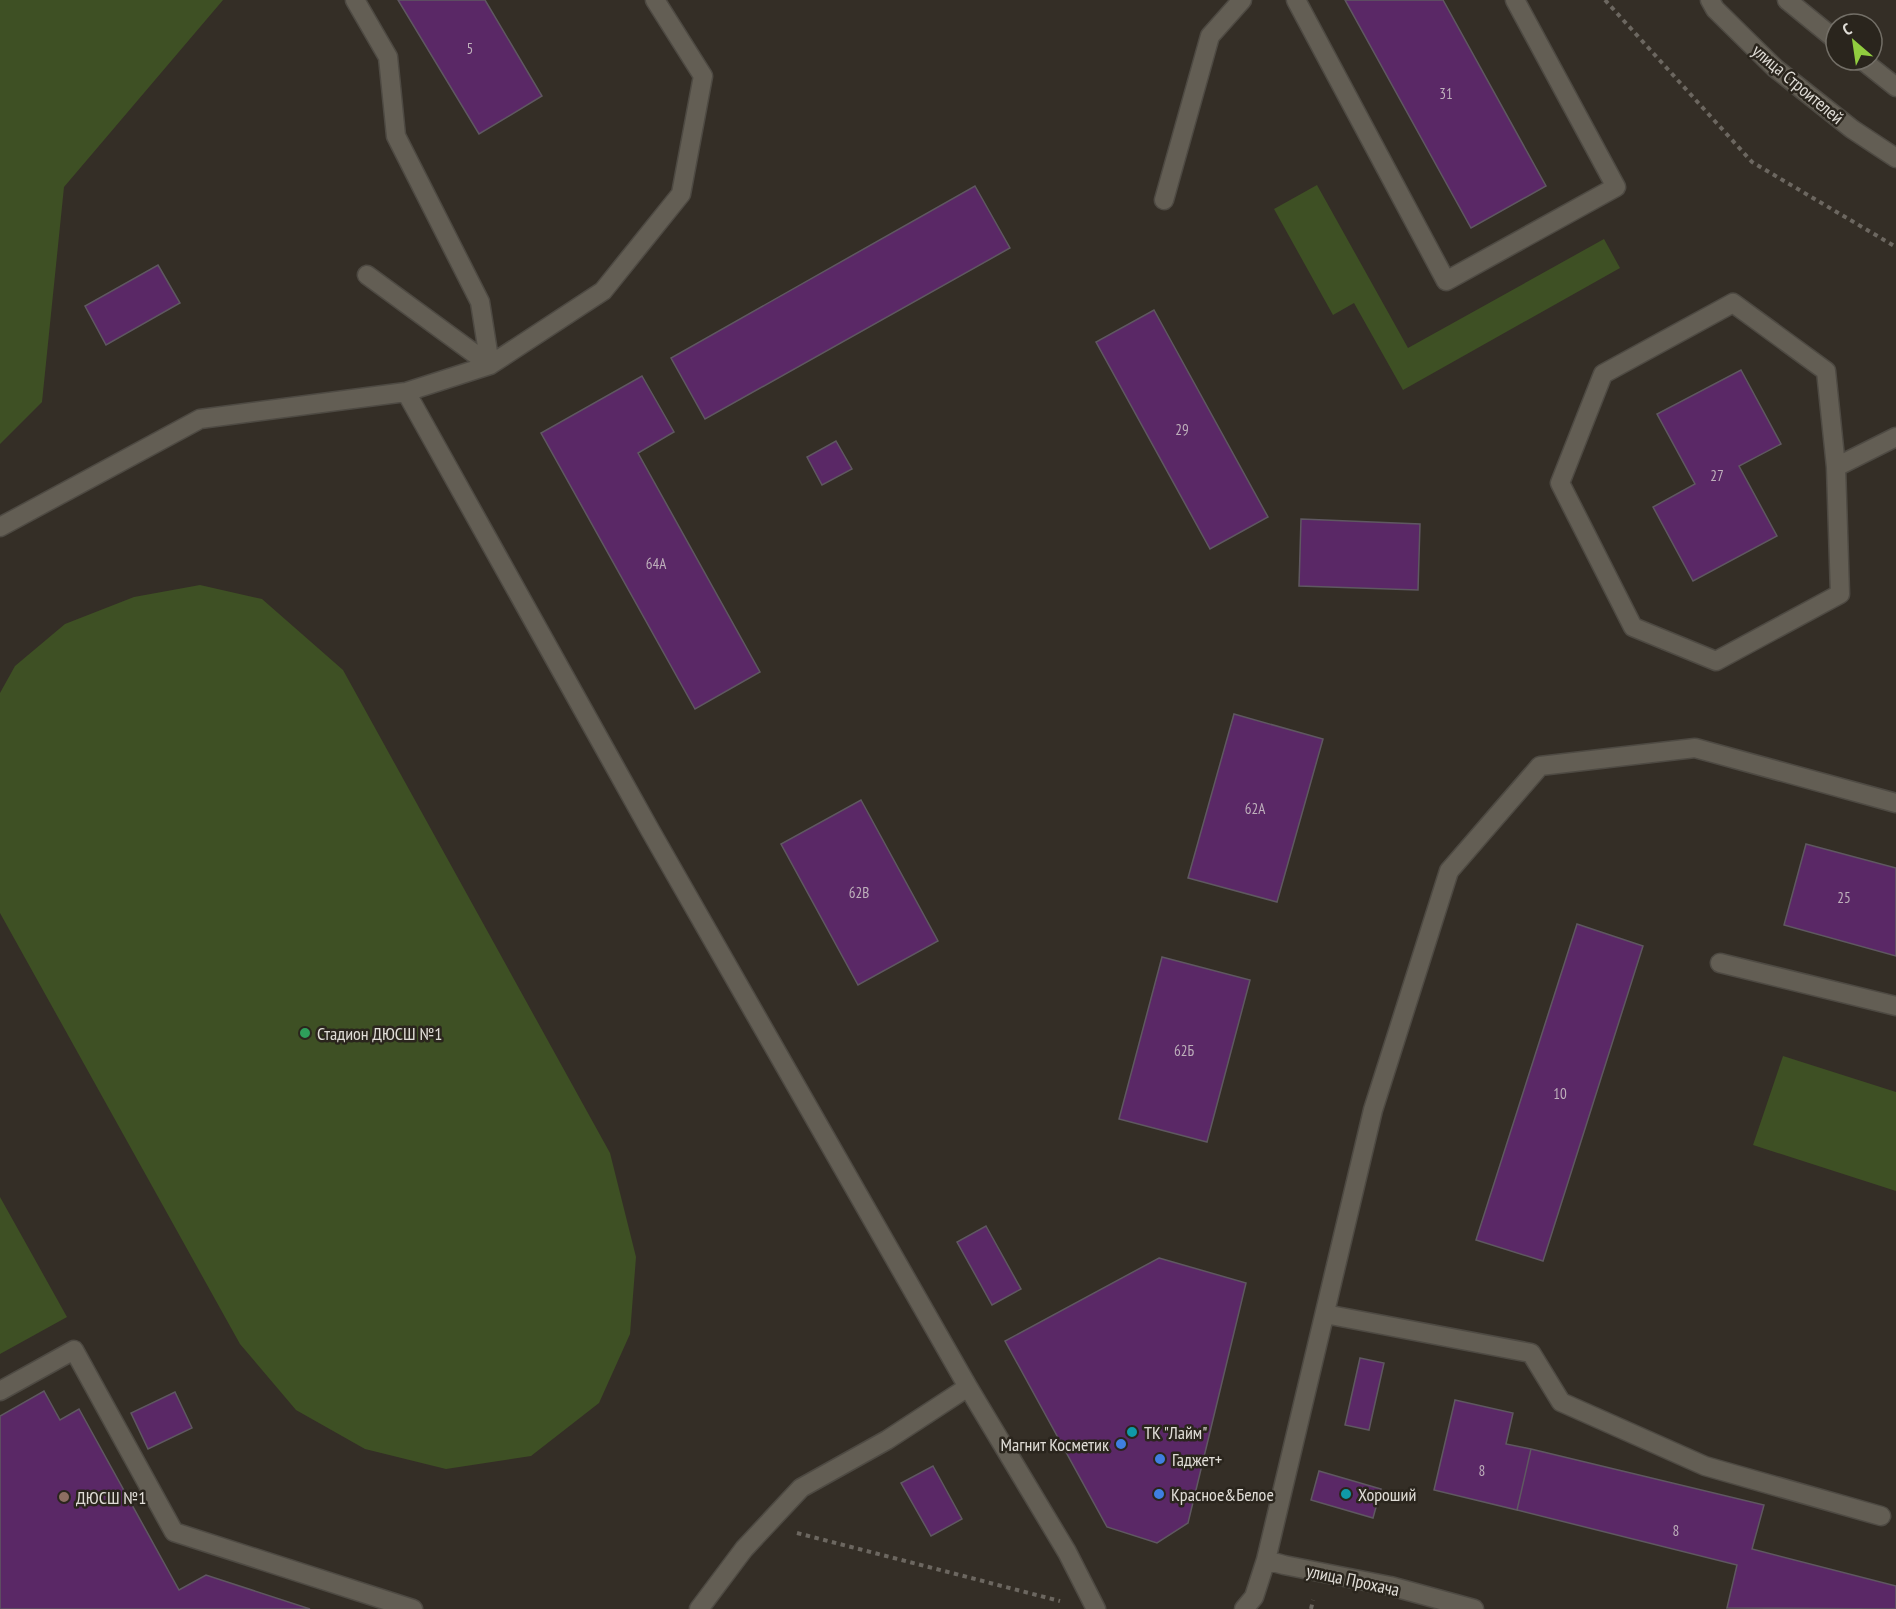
<svg xmlns="http://www.w3.org/2000/svg" width="1896" height="1609" font-family="'PT Sans Narrow',sans-serif">
  <rect width="100%" height="100%" fill="#342e26"/>
  <path fill="#3e5024" d="M0 0H223L64 187 42 402 0 444Z
    M1317 185 1408 348 1604 239 1620 268 1403 390 1354 303 1333 315 1274 209Z
    M200 585 262 599 343 670 610 1153 636 1257 630 1334 599 1403 531 1456 446 1469 365 1449 296 1410 240 1344 0 913V693L15 666 65 624 134 597Z
    M1783 1056 1896 1092V1191L1753 1145Z
    M0 1197 67 1317 0 1354Z"/>
  <path fill="#5a2866" stroke="#5f5861" stroke-width="1.5" d="M398 0H485L542 96 479 134Z
    M1345 0H1443L1546 186 1471 228Z
    M975 186 1010 248 705 419 671 358Z
    M158 265 180 303 106 345 85 306Z
    M1154 310 1268 517 1210 549 1096 342Z
    M1741 370 1781 444 1739 466 1777 536 1693 581 1653 507 1695 484 1657 414Z
    M642 376 674 432 638 453 760 672 695 709 541 433Z
    M836 441 852 469 822 485 807 457Z
    M1301 519 1420 524 1418 590 1299 586Z
    M1234 714 1323 739 1277 902 1188 878Z
    M861 800 938 941 858 985 781 844Z
    M1806 844 1896 868V956L1784 925Z
    M1577 924 1643 946 1543 1261 1476 1240Z
    M1162 957 1250 980 1207 1142 1119 1119Z
    M986 1226 1021 1289 992 1305 957 1242Z
    M1159 1258 1246 1283 1188 1523 1157 1543 1107 1527 1005 1341Z
    M1360 1358 1384 1363 1369 1430 1345 1425Z
    M44 1391 60 1420 79 1409 179 1590 206 1575 310 1609H0V1416Z
    M175 1392 192 1428 148 1449 131 1413Z
    M1455 1400 1513 1413 1506 1444 1531 1449 1517 1510 1434 1490Z
    M1531 1449 1764 1505 1752 1549 1896 1586V1609L1727 1608 1737 1565 1517 1510Z
    M933 1466 962 1519 931 1536 901 1483Z
    M1319 1471 1381 1489 1373 1518 1311 1500Z"/>
  <g fill="none" stroke-linecap="round" stroke-linejoin="round">
    <g stroke="#4e4a43" stroke-width="21">
      <path id="minor" d="M355 0 388 57 396 136 480 302 490 365
        M1296 0 1446 281 1616 187 1515 0
        M1710 0 1715 9 1775 68 1852 129 1896 158
        M1787 0 1836 40
        M1862 60 1896 87
        M1164 200 1210 36 1242 0
        M367 275 490 365
        M406 392 650 830 968 1387 1067 1552 1096 1609
        M1836 467 1826 371 1733 303 1603 374 1560 483 1633 627 1716 661 1840 594 1836 467 1896 437
        M0 527 200 419 406 392 490 365 603 291 681 194 703 76 655 0
        M1720 963 1896 1006
        M1325 1314 1531 1353 1561 1402 1705 1466 1881 1516
        M0 1391 74 1350 174 1532 413 1609
        M1266 1560 1284 1565 1390 1586 1474 1609
        M699 1609 744 1549 801 1488 887 1440 968 1387
        M1244 1609 1254 1597 1266 1560 1373 1110 1449 871 1540 766 1695 748 1896 803"/>
    </g>
    <path stroke="#6c6760" stroke-width="4" stroke-dasharray="4.5 4.5" stroke-linecap="butt" d="M1605 0 1752 162 1896 247
      M797 1533 1060 1601
      M1311 1609 1313 1600"/>
    <use href="#minor" stroke="#635e54" stroke-width="18"/>
  </g>
  <circle fill="#2e9e5b" stroke="#2a251d" stroke-width="2" cx="305" cy="1033" r="6"/>
  <g fill="#0f9aa8" stroke="#2a251d" stroke-width="2">
    <circle cx="1132" cy="1432" r="6"/>
    <circle cx="1346" cy="1494" r="6"/>
  </g>
  <g fill="#3f7fe0" stroke="#2a251d" stroke-width="2">
    <circle cx="1121" cy="1444" r="6"/>
    <circle cx="1160" cy="1459" r="6"/>
    <circle cx="1159" cy="1494" r="6"/>
  </g>
  <circle fill="#8d6e63" stroke="#2a251d" stroke-width="2" cx="64" cy="1497" r="6"/>
  <g text-anchor="middle" dominant-baseline="central" stroke-width="5" stroke-linejoin="round" paint-order="stroke">
    <g font-size="15" fill="#beb0bb">
      <text x="470" y="48">5</text>
      <text x="1446" y="93">31</text>
      <text x="1182" y="429">29</text>
      <text x="1717" y="475">27</text>
      <text x="656" y="563">64А</text>
      <text x="1255" y="808">62А</text>
      <text x="859" y="892">62В</text>
      <text x="1844" y="897">25</text>
      <text x="1184" y="1050">62Б</text>
      <text x="1560" y="1093">10</text>
      <text x="1482" y="1470">8</text>
      <text x="1676" y="1530">8</text>
    </g>
    <g font-size="18" fill="#e0ddd7" stroke="#2a251d">
      <text transform="translate(1798 84) rotate(40)">улица Строителей</text>
      <text transform="translate(1353 1580) rotate(12)">улица Прохача</text>
    </g>
    <g font-size="18" fill="#e0ddd7" stroke="#2a251d" text-anchor="start">
      <text x="317" y="1033">Стадион ДЮСШ №1</text>
      <text x="1144" y="1432">ТК "Лайм"</text>
      <text x="1109" y="1444" text-anchor="end">Магнит Косметик</text>
      <text x="1172" y="1459">Гаджет+</text>
      <text x="1171" y="1494">Красное&amp;Белое</text>
      <text x="1358" y="1494">Хороший</text>
      <text x="76" y="1497">ДЮСШ №1</text>
    </g>
  </g>
  <g transform="translate(1854 42) rotate(331)"><circle r="28" fill="#2a251d" stroke="#736f67" stroke-width="1.5"/>
  <path d="M0-4.5L10 22L0 15L-10 22Z" fill="#91cd3f"/>
  <text y="-9" font-size="16" font-weight="bold" text-anchor="middle" fill="#e0ddd7">С</text>
  </g>
</svg>
